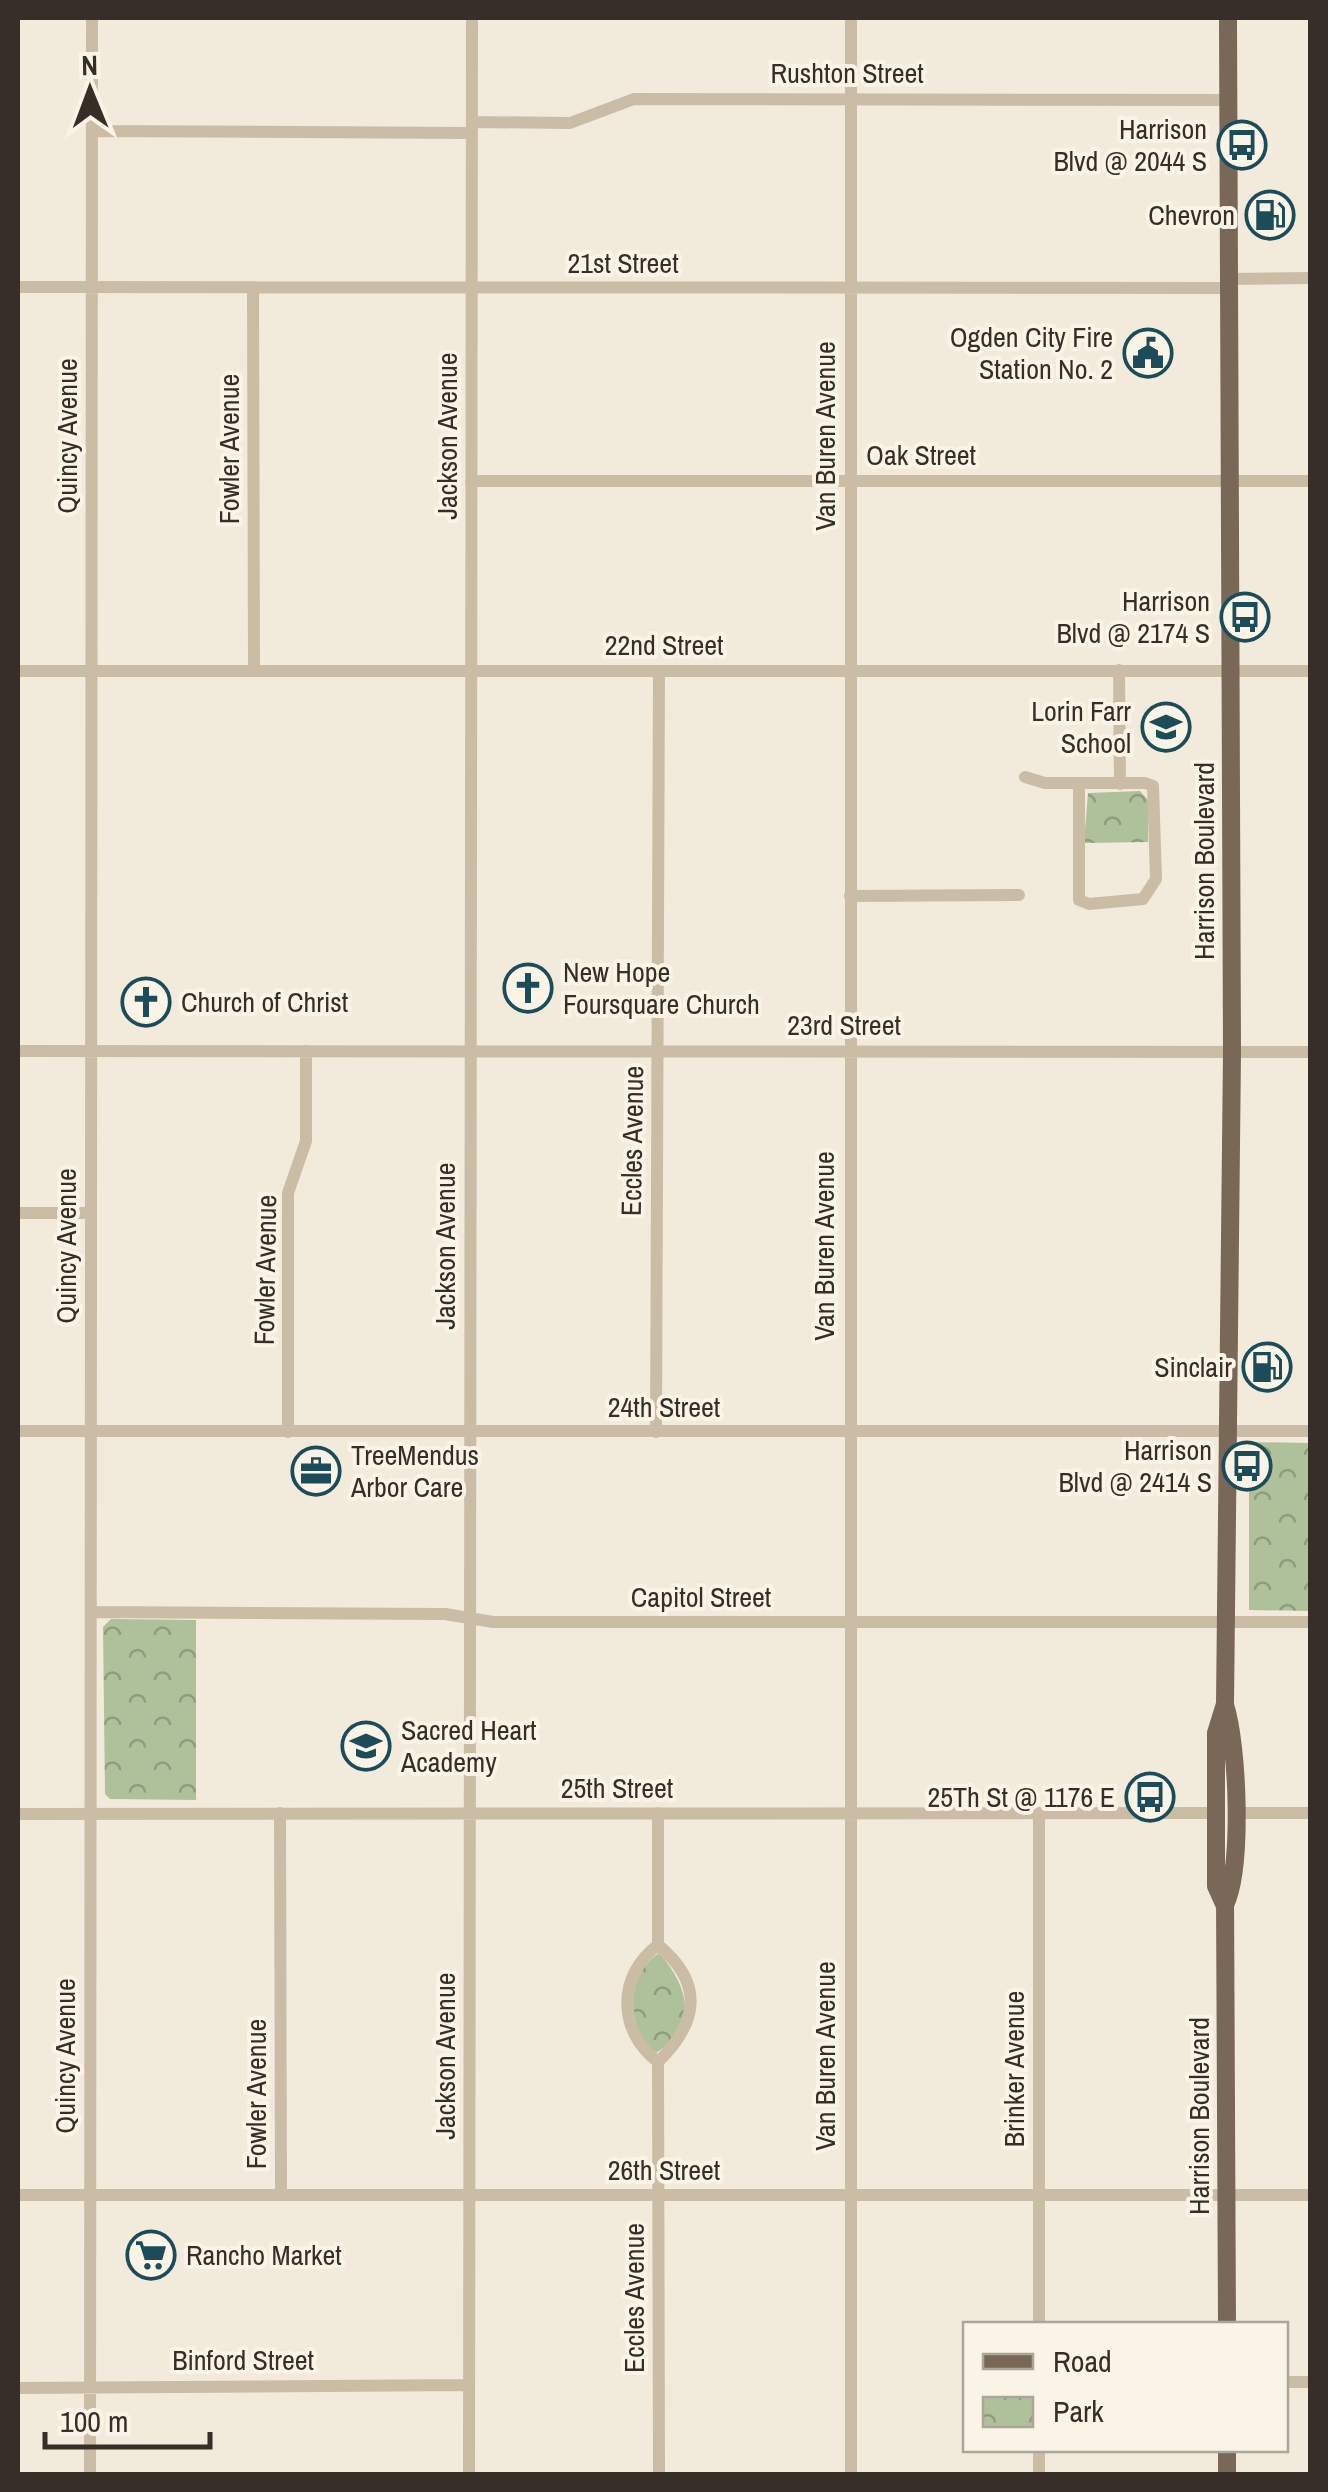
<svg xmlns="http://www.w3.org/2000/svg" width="1328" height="2492" font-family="'Archivo Narrow',sans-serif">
  <defs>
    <pattern id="park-crowns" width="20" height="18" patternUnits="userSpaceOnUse" patternTransform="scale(2.5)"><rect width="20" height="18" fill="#aec19a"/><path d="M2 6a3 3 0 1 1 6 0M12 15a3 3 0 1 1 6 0" fill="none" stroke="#8e9d7e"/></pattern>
  </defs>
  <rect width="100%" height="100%" fill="#f2ebdb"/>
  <path fill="url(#park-crowns)" d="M1140 791 1148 800V842L1084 843 1088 793Z
    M1249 1442 1310 1443V1611L1249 1610Z
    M111 1619 196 1620V1800L110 1799 105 1794 103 1627Z
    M659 1953C688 1985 700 2026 656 2053 625 2027 625 1976 659 1953Z"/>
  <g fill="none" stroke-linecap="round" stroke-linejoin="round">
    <path stroke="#cbbca6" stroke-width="12" d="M472 122 570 123 634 99 1227 100
      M92 131 472 133
      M1228 279 1310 278
      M18 287 1228 288
      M253 287 254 671
      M471 481H1310
      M1119 670 1120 784
      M18 671H1310
      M1025 777 1045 783H1145L1153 786 1156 879 1143 899 1089 904 1079 900V784
      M850 896 1019 895
      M18 1051 1310 1052
      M18 1213H91
      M18 1431H1310
      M288 1432V1193L306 1141V1051
      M656 1432 659 671
      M91 1612 445 1614 493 1622H1310
      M280 1813 281 2195
      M658 1813V1945
      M1039 1813V2324
      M1234 1813H1310
      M18 1814 1216 1813
      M658 1945C704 1983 699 2022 658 2062 617 2031 617 1975 658 1945Z
      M658 2062 659 2474
      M18 2195H1310
      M1286 2382H1310
      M18 2388 469 2385
      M1039 2450V2474
      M90 2474 92 18
      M469 2474 472 18
      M851 2474V18"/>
    <path stroke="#796858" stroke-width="18" d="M1225 1705C1238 1745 1243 1868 1225 1905
      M1225 1895 1227 2324
      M1225 1906 1216 1886V1733L1225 1704 1232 1052 1228 18
      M1227 2450V2474"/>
  </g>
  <defs>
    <g id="bus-ring" transform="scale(2.5)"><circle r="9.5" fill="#faf4e7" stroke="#1c4c59" stroke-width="1.5"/><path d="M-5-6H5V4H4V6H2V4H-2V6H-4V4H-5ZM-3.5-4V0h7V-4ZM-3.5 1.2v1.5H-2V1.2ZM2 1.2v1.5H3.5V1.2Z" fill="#1c4c59"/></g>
    <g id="fuel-ring" transform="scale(2.5)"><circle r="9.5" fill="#faf4e7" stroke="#1c4c59" stroke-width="1.5"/><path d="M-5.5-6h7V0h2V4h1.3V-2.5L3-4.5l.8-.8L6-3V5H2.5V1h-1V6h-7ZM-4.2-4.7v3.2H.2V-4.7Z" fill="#1c4c59"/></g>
    <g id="civic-ring" transform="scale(2.5)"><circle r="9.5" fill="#faf4e7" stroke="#1c4c59" stroke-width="1.5"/><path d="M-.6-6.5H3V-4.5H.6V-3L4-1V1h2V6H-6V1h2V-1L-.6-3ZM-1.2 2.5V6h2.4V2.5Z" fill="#1c4c59"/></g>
    <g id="school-ring" transform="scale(2.5)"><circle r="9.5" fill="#faf4e7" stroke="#1c4c59" stroke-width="1.5"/><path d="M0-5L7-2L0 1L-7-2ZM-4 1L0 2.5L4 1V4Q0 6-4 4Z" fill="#1c4c59"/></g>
    <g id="church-ring" transform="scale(2.5)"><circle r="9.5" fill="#faf4e7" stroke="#1c4c59" stroke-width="1.5"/><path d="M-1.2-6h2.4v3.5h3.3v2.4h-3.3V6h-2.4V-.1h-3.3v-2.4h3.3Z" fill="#1c4c59"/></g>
    <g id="office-ring" transform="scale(2.5)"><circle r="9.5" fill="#faf4e7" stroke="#1c4c59" stroke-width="1.5"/><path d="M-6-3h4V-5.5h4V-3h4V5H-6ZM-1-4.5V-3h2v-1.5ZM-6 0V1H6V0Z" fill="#1c4c59"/></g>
    <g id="supermarket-ring" transform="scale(2.5)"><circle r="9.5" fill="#faf4e7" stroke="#1c4c59" stroke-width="1.5"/><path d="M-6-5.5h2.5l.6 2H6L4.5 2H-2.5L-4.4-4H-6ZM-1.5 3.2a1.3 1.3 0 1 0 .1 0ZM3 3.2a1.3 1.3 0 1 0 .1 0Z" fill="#1c4c59"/></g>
  </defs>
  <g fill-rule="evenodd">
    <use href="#bus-ring" x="1242" y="145"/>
    <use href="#fuel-ring" x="1270" y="215"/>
    <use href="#civic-ring" x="1148" y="353"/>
    <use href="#bus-ring" x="1245" y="617"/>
    <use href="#school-ring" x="1166" y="727"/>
    <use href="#church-ring" x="528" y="988"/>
    <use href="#church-ring" x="146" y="1002"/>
    <use href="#fuel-ring" x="1267" y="1367"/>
    <use href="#bus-ring" x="1247" y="1466"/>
    <use href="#office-ring" x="316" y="1471"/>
    <use href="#school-ring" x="366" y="1746"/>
    <use href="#bus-ring" x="1150" y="1797"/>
    <use href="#supermarket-ring" x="151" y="2255"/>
  </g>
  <g text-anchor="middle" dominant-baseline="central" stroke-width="8" stroke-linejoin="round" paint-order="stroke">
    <g font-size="28" fill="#362e27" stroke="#faf4e7">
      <text x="847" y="73">Rushton Street</text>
      <text x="623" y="263">21st Street</text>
      <text transform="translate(67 436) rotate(-90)">Quincy Avenue</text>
      <text transform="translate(447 436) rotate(-90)">Jackson Avenue</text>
      <text transform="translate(825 436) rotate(-90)">Van Buren Avenue</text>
      <text transform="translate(229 449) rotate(-90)">Fowler Avenue</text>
      <text x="921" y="455">Oak Street</text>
      <text x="664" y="645">22nd Street</text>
      <text transform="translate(1204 861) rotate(-90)">Harrison Boulevard</text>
      <text x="844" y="1025">23rd Street</text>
      <text transform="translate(632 1141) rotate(-89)">Eccles Avenue</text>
      <text transform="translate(66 1246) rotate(-90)">Quincy Avenue</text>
      <text transform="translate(445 1246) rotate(-90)">Jackson Avenue</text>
      <text transform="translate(824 1246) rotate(-90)">Van Buren Avenue</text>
      <text transform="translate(265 1270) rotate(-89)">Fowler Avenue</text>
      <text x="664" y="1407">24th Street</text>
      <text x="701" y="1597">Capitol Street</text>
      <text x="617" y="1788">25th Street</text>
      <text transform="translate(65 2056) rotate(-90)">Quincy Avenue</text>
      <text transform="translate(445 2056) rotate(-90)">Jackson Avenue</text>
      <text transform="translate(825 2056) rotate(-90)">Van Buren Avenue</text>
      <text transform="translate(1014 2069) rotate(-90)">Brinker Avenue</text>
      <text transform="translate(256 2094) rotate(-90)">Fowler Avenue</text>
      <text transform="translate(1199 2116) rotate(-90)">Harrison Boulevard</text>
      <text x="664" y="2170">26th Street</text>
      <text transform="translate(634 2298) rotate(-90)">Eccles Avenue</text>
      <text x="243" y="2360">Binford Street</text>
    </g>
    <g font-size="28" fill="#362e27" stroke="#faf4e7" text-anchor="end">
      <text x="1207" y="129">Harrison<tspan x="1207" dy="32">Blvd @ 2044 S</tspan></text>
      <text x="1235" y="215">Chevron</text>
      <text x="1113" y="337">Ogden City Fire<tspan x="1113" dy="32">Station No. 2</tspan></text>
      <text x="1210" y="601">Harrison<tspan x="1210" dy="32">Blvd @ 2174 S</tspan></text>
      <text x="1131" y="711">Lorin Farr<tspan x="1131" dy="32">School</tspan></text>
      <text x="563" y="972" text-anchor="start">New Hope<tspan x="563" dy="32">Foursquare Church</tspan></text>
      <text x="181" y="1002" text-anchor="start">Church of Christ</text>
      <text x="1232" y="1367">Sinclair</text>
      <text x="1212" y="1450">Harrison<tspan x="1212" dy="32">Blvd @ 2414 S</tspan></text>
      <text x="351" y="1455" text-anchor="start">TreeMendus<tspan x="351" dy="32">Arbor Care</tspan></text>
      <text x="401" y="1730" text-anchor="start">Sacred Heart<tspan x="401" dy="32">Academy</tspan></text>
      <text x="1115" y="1797">25Th St @ 1176 E</text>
      <text x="186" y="2255" text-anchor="start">Rancho Market</text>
    </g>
  </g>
  <rect width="1328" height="2492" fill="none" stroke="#362e27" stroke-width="40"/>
  <rect x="963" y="2322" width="325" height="130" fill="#faf4e7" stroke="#aca59a" stroke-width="2.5"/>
  <rect x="983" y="2354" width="50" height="15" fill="#796858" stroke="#aca59a" stroke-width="2.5"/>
  <text x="1053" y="2372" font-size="30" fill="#362e27">Road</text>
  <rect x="983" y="2397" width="50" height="30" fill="url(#park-crowns)" stroke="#aca59a" stroke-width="2.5"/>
  <text x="1053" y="2422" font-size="30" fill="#362e27">Park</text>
  <g transform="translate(90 90) rotate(359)" stroke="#faf4e7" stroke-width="8" paint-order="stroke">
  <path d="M0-8L18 38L0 25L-18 38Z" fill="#362e27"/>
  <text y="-15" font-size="28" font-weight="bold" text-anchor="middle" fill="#362e27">N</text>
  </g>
  <path d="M45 2432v15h165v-15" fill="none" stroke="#362e27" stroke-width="5"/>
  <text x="60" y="2432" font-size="30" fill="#362e27" stroke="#faf4e7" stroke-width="8" paint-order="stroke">100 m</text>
</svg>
